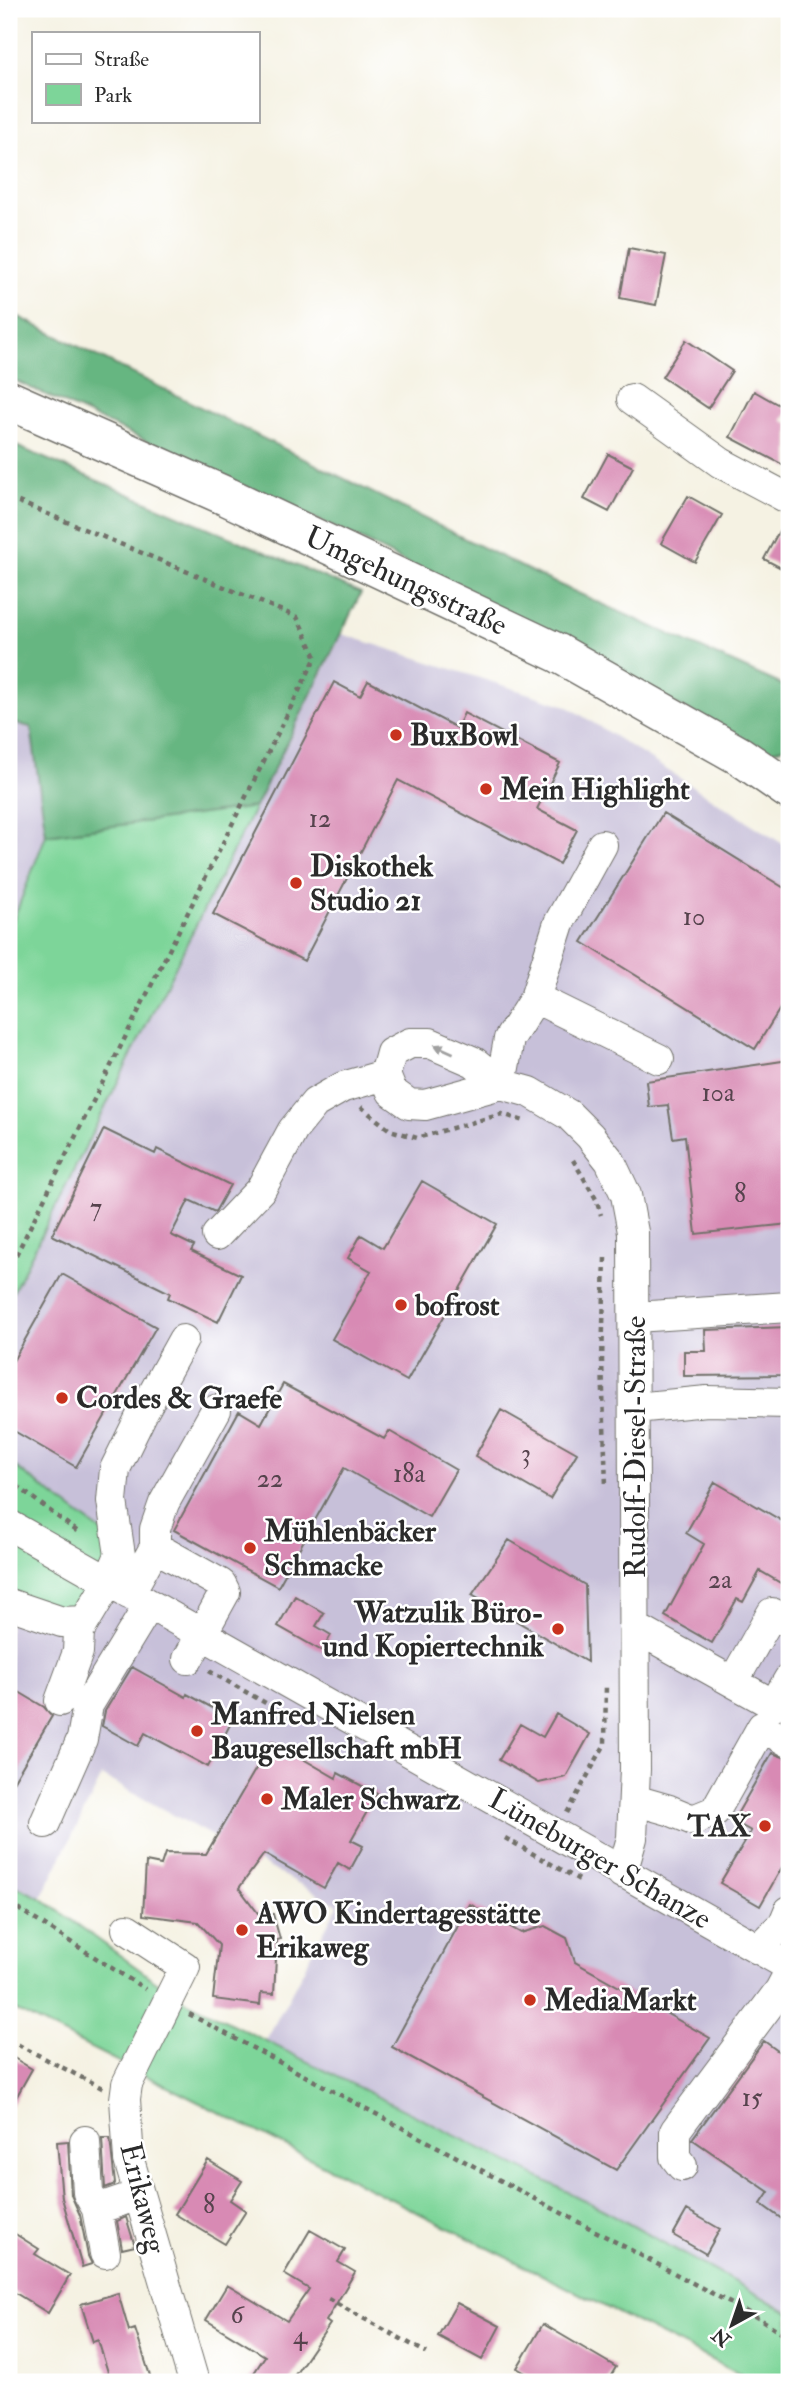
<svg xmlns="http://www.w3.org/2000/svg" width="798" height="2391" font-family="'IM FELL Double Pica',serif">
  <rect width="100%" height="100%" fill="#fff"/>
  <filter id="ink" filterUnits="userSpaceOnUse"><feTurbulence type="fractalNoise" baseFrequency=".0143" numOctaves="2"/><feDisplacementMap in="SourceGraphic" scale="14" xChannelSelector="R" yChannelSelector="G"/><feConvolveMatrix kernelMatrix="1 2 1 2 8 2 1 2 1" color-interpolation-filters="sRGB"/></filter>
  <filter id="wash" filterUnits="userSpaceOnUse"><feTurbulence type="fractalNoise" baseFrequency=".00686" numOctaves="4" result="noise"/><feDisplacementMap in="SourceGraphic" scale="28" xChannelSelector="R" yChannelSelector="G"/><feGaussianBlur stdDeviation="1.57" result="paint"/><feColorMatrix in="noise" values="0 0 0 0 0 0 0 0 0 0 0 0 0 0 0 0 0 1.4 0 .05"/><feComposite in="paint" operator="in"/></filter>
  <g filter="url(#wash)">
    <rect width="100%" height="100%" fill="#f5f2e3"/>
    <path fill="#c7c0d9" d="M342 634 567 706 789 848V2312L604 2210 265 2042 338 1905 102 1776 41 1898 9 1883V1595L105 1534 9 1462V1300Z
      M9 722 31 727 46 835 9 931Z"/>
    <path fill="#7dd599" stroke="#548062" stroke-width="2" d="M255 807 9 1300V931L46 835Z
      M9 1462 105 1534 111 1557 78 1605 54 1613 9 1595Z
      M9 1883 41 1898 176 1996 604 2210 789 2312V2382H755L9 2007Z"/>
    <path fill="#66b681" stroke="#487056" stroke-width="2" d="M9 312 540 576 789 688V745L768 753 364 541 9 378Z
      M9 443 361 593 255 807 46 835 31 727 9 722Z"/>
    <g id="blocks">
      <path fill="#d88ab4" d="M629 248 666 255 656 305 620 298Z
        M686 340 732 371 708 408 662 377Z
        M754 391 788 410 782 420 789 424V468L730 437Z
        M608 454 633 467 609 512 584 499Z
        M688 496 722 515 695 562 661 543Z
        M787 516H789V572L764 559Z
        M368 681 457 728 464 713 560 763 537 809 577 830 559 864 398 780 304 961 213 914 334 682 360 696Z
        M663 813 789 891V994L755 1049 582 942Z
        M789 1060V1224L696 1234 685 1136 673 1138 668 1105 649 1107 646 1081Z
        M104 1129 155 1154 157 1149 230 1185 215 1212 189 1200 171 1235 194 1246 191 1251 241 1275 218 1322 168 1298 170 1293 52 1235Z
        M422 1181 497 1224 407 1381 332 1339 371 1271 348 1258 361 1235 383 1248Z
        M62 1274 156 1327 76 1467 9 1428V1368Z
        M789 1327V1375L684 1376V1351H706L705 1330Z
        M283 1384 384 1439 389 1431 456 1470 429 1517 344 1468 278 1587 174 1530 239 1411 261 1424Z
        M501 1410 577 1453 550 1499 475 1456Z
        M715 1482 789 1525V1588L760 1571 743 1602 737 1599 712 1643 665 1616 704 1544 686 1533Z
        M509 1540 585 1585 587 1662 472 1595Z
        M295 1596 324 1613 316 1626 331 1635 322 1651 278 1626Z
        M132 1667 186 1697 187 1694 233 1719 208 1767 145 1733 138 1746 102 1726 105 1711Z
        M9 1686 44 1707 52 1716 9 1789Z
        M556 1714 590 1734 566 1777 539 1783 499 1760 520 1724 543 1737Z
        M272 1741 336 1778 338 1773 377 1794 351 1840 363 1846 350 1870 338 1863 324 1888 264 1854 239 1888 261 1917 273 1914 280 1939 277 1940 274 1994 261 1993 260 2005 213 1999 219 1945 198 1922 143 1915 146 1862 161 1865 165 1853 206 1854Z
        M772 1753 789 1759V1855L760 1906 720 1883 751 1831 733 1821Z
        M470 1904 521 1933 545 1926 567 1938 575 1962 710 2038 616 2170 392 2047Z
        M764 2041 789 2059V2224L761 2204 769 2192 692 2139Z
        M9 2055 32 2069 9 2110Z
        M102 2138H110L115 2184 105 2188Z
        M68 2141 71 2195 80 2215 88 2256 92 2264 82 2267 62 2198 57 2142Z
        M208 2160 242 2181 230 2200 246 2211 225 2244 175 2214Z
        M687 2210 720 2229 706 2254 673 2235Z
        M126 2217 135 2246 122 2249 117 2221Z
        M9 2230 39 2249 35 2254 70 2275 48 2313 9 2289Z
        M310 2230 345 2250 338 2262 355 2272 326 2321 330 2324 290 2382H248L265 2356 206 2320 227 2285 287 2321 309 2289 284 2274Z
        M118 2293 129 2331 135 2329 152 2382H111L98 2340 93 2342 81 2304Z
        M457 2303 500 2326 482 2360 438 2336Z
        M543 2324 616 2367 607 2382H540L517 2368Z"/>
    </g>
  </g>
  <g filter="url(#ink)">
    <use href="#blocks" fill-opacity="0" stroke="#72716b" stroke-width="2"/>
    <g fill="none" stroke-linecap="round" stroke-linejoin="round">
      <g stroke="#72716b" stroke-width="32">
        <path id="minor" d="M632 399 721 463 789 499
          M535 998 659 1059
          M501 1084 425 1105 409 1104 392 1092 385 1075 391 1053 410 1043H430L474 1062 501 1084 530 1092 569 1115 590 1136 610 1161 626 1195 633 1232 635 1769 632 1838 622 1873
          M501 1084 509 1039 535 998 559 923 602 845
          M217 1235 261 1189 293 1130 315 1103 343 1087 385 1075
          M635 1317 789 1307
          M635 1408 707 1401 789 1403
          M9 1525 789 1966
          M155 1547 221 1584 225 1592 188 1659
          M129 1594 155 1547V1529L164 1503 216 1410
          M9 1604 62 1622 85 1621
          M634 1627 774 1705 789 1679
          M733 1682 772 1613 789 1622
          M60 1701 78 1652 79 1631 108 1583 120 1555 112 1501 115 1469 142 1414 183 1340
          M634 1800 669 1810 693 1820 715 1811 762 1727 789 1742
          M45 1823 82 1739 88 1705 149 1605
          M127 1929 185 1967 127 2084 125 2099 129 2160 194 2382
          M758 1949 784 1923 789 1911
          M85 2141 88 2193 97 2209
          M682 2166 675 2157V2131L780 1990 789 1973
          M105 2253 97 2209 138 2195"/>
      </g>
      <g stroke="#72716b" stroke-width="41">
        <path id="major" d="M9 400 228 497 558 653 740 756 789 790"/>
      </g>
      <path stroke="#72716b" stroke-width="4.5" stroke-dasharray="5 5" stroke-linecap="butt" d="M9 498 297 617 316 657 9 1269
        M361 1107 390 1130 417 1138 502 1114 527 1122
        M573 1160 596 1199 601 1215
        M605 1258 602 1360 606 1487
        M9 1480 78 1532
        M209 1671 269 1705
        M567 1813 605 1744 606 1685
        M505 1838 583 1882
        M9 1903 145 1989
        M189 2014 760 2319 789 2337
        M9 2040 102 2088
        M328 2299 427 2353"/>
      <use href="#minor" stroke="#fff" stroke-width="30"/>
      <use href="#major" stroke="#fff" stroke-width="38"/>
    </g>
    <defs><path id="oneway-solid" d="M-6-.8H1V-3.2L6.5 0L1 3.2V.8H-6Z" transform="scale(1.75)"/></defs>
    <use fill="#a0a0a0" href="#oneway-solid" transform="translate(444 1049) rotate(-156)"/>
  </g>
  <g fill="#c8321e" stroke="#fff" stroke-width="2.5">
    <circle cx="396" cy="735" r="7"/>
    <circle cx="486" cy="789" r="7"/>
    <circle cx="296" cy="883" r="7"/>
    <circle cx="401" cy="1305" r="7"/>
    <circle cx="62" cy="1398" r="7"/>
    <circle cx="250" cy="1548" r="7"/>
    <circle cx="558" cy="1629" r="7"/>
    <circle cx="197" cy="1731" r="7"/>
    <circle cx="267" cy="1799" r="7"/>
    <circle cx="765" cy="1826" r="7"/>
    <circle cx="242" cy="1930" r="7"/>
    <circle cx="530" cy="2000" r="7"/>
  </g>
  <g text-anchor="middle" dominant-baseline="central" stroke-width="5" stroke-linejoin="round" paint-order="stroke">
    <g font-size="26" fill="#56434d">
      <text x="320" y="819">12</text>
      <text x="694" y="917">10</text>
      <text x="718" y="1093">10a</text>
      <text x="740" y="1194">8</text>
      <text x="96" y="1208">7</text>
      <text x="526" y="1454">3</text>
      <text x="409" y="1474">18a</text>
      <text x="270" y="1479">22</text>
      <text x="720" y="1580">2a</text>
      <text x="752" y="2098">15</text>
      <text x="209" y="2205">8</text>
      <text x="237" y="2315">6</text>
      <text x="300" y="2336">4</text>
    </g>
    <g font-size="30" fill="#2b2b2b" stroke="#fff">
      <text transform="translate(406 581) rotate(25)">Umgehungsstraße</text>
      <text transform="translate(635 1447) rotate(-90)">Rudolf-Diesel-Straße</text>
      <text transform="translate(600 1859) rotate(30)">Lüneburger Schanze</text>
      <text transform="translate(143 2198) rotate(76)">Erikaweg</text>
    </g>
    <g font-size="30" font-weight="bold" fill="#2b2b2b" stroke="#fff" text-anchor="start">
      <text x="410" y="735">BuxBowl</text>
      <text x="500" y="789">Mein Highlight</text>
      <text x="310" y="866">Diskothek<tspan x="310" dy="34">Studio 21</tspan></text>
      <text x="415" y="1305">bofrost</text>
      <text x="76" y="1398">Cordes &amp; Graefe</text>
      <text x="264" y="1531">Mühlenbäcker<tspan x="264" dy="34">Schmacke</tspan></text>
      <text x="544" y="1612" text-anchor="end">Watzulik Büro-<tspan x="544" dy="34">und Kopiertechnik</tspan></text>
      <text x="211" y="1714">Manfred Nielsen<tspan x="211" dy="34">Baugesellschaft mbH</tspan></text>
      <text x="281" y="1799">Maler Schwarz</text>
      <text x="751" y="1826" text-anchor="end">TAX</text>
      <text x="256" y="1913">AWO Kindertagesstätte<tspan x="256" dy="34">Erikaweg</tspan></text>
      <text x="544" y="2000">MediaMarkt</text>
    </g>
  </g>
  <rect width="798" height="2391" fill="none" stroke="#fff" stroke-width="35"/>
  <rect x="32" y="32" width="228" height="91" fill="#ffffff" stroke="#aaaaaa" stroke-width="2"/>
  <rect x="46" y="54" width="35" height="10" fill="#ffffff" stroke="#aaaaaa" stroke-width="2"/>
  <text x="94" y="66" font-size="21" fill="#2b2b2b">Straße</text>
  <rect x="46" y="84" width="35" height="21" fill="#7dd599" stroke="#aaaaaa" stroke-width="2"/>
  <text x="94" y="102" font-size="21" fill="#2b2b2b">Park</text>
  <g transform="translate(732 2325) rotate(220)" stroke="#ffffff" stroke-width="5" paint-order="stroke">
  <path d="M0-5L12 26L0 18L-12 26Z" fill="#2b2b2b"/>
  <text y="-10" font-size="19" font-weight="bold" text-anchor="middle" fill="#2b2b2b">N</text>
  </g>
</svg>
